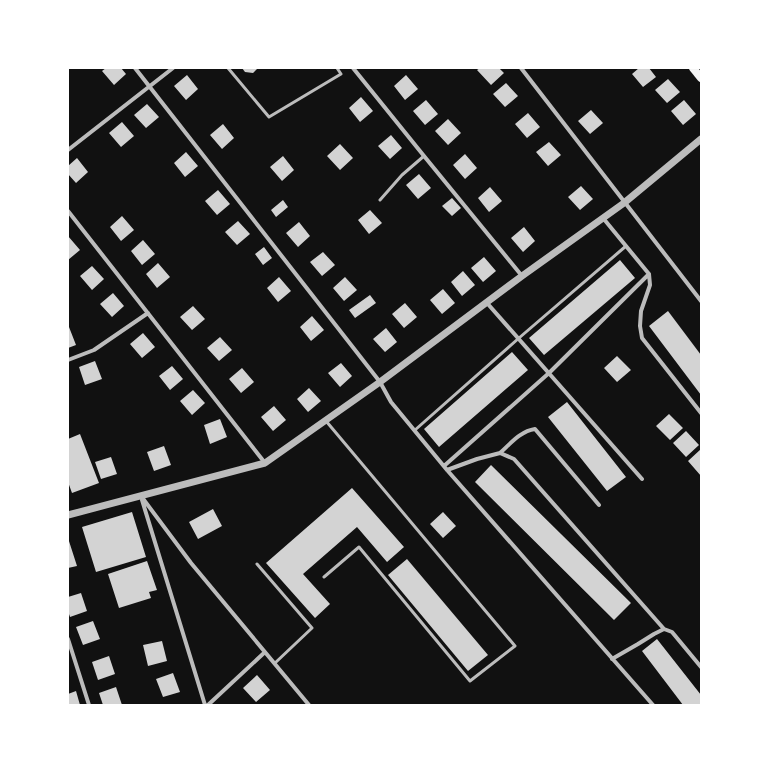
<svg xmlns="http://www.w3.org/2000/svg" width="769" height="773" font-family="Overpass,sans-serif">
  <rect width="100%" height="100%" fill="#111"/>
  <path fill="#d3d3d3" d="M106 68H121L126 74 114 85 102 71Z
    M242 68H258L253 73 245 72Z
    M480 68H499L504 73 491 85 477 70Z
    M639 68H649L656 77 643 87 632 74Z
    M187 75 198 89 186 100 174 86Z
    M406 75 418 89 405 100 394 86Z
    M668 79 680 92 667 103 655 90Z
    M506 83 518 96 505 107 493 94Z
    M361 97 373 111 360 122 349 108Z
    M426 100 438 114 425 125 413 111Z
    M684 100 696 114 683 125 671 111Z
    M147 104 159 117 146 128 134 115Z
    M591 110 603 123 590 134 578 121Z
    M528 113 540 127 527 138 515 124Z
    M448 119 461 133 448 145 435 131Z
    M122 122 134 136 121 147 109 133Z
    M223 124 234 138 222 149 210 135Z
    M391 135 402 148 390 159 378 146Z
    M549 142 561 155 548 166 536 152Z
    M340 144 353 158 340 170 327 156Z
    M186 152 198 166 185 177 174 163Z
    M465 154 477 168 465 179 453 165Z
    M283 156 294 170 282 181 270 167Z
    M77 158 88 172 76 183 68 174V166Z
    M419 174 431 188 418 199 406 185Z
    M581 186 593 199 580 210 568 197Z
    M490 187 502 201 489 212 478 198Z
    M218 190 230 204 217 215 205 201Z
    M452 198 461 208 452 216 442 206Z
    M283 200 288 207 276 217 271 210Z
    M370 210 382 223 369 234 358 220Z
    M122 216 134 230 121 241 110 227Z
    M238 221 250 234 237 245 225 232Z
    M299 222 310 236 298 247 286 233Z
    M524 227 535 241 523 252 511 238Z
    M68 236 80 250 68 260Z
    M143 240 155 254 142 265 131 251Z
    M264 247 272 258 263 265 255 254Z
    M323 252 335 265 322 276 310 262Z
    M484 257 496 271 483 282 471 268Z
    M620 260 635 278 544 355 529 338Z
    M158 263 170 277 157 288 146 274Z
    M92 266 104 279 92 290 80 276Z
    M463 271 475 285 462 296 451 282Z
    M279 277 291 291 278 302 267 288Z
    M345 277 357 290 344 301 333 288Z
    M443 289 455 303 442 314 430 300Z
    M113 293 124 306 112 317 100 304Z
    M370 295 376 303 355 318 349 310Z
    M405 303 417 317 404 328 392 314Z
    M193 306 205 319 192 330 180 317Z
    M668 311 701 355V395L649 326Z
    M312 316 324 330 311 341 300 327Z
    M68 327H69L76 345 68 348Z
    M386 328 397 342 385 352 373 339Z
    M143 333 155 347 142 358 130 344Z
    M220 337 232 350 219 361 207 348Z
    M512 352 528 370 439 447 424 429Z
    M617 356 631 370 617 382 604 368Z
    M95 361 102 379 85 385 79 367Z
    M341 363 352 376 340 387 328 373Z
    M172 366 183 379 170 390 159 376Z
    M242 368 254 382 241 393 229 379Z
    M309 388 321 401 308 412 297 399Z
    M193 390 205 403 192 415 180 401Z
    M567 402 626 477 607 491 548 417Z
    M274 406 286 420 273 431 261 417Z
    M669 414 683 428 670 440 656 426Z
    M220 419 227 437 210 444 204 425Z
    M686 431 699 445 686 457 673 443Z
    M80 434 99 483 72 493 68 482V439Z
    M164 446 171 465 154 471 147 452Z
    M701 449V476L688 461Z
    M111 457 117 474 101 479 95 462Z
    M491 465 631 603 614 620 475 482Z
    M352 488 404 547 387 562 357 527 303 574 330 604 315 618 266 563Z
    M213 509 222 526 198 539 189 522Z
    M132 512 146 557 96 572 82 527Z
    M443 512 456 526 443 538 430 524Z
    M68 538 77 566 68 568Z
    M407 559 488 655 468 671 388 575Z
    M147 561 157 590 149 592 151 598 119 608 108 574Z
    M81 593 87 611 70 617 68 611V597Z
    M93 621 100 639 83 645 76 627Z
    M657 639 701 695V705H683L642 651Z
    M162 641 167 661 148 666 143 645Z
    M109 656 115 674 98 680 92 662Z
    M173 673 180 692 163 697 156 679Z
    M257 675 270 690 256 702 243 688Z
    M116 687 122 705H103L99 693Z
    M76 691 80 705H68V694Z"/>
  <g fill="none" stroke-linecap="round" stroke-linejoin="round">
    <path stroke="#bcbcbc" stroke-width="3" d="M228 68 269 117 341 74 337 68
      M380 200 402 175 424 156
      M415 430 519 338 626 246
      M257 564 312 628 275 663
      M324 577 359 547 470 681 515 646 326 421"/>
    <path stroke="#bcbcbc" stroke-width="4" d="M135 68 380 382 391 402 447 470 653 705
      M353 68 424 156 522 276
      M521 68 701 301
      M68 150 173 68
      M68 211 265 463
      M603 218 649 274 650 285 641 311 640 326 642 338 701 413
      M487 303 642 479
      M68 360 94 350 148 313
      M500 453C511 443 521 431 535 429L599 505
      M444 466 549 373 649 274
      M447 470 477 459 500 453 514 459 664 629
      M141 496 191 563 309 705
      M142 500 205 705
      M68 639 89 705
      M612 659 638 644 654 634 664 629 672 632 701 667
      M208 705 265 652"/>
    <path stroke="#bcbcbc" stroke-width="7" d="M68 515 265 463 380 382 522 276 624 203 701 139"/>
    <path stroke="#f5f5f5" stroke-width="8" d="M693 68 701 78"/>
  </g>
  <rect width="769" height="773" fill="none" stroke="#ffffff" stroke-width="138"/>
</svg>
